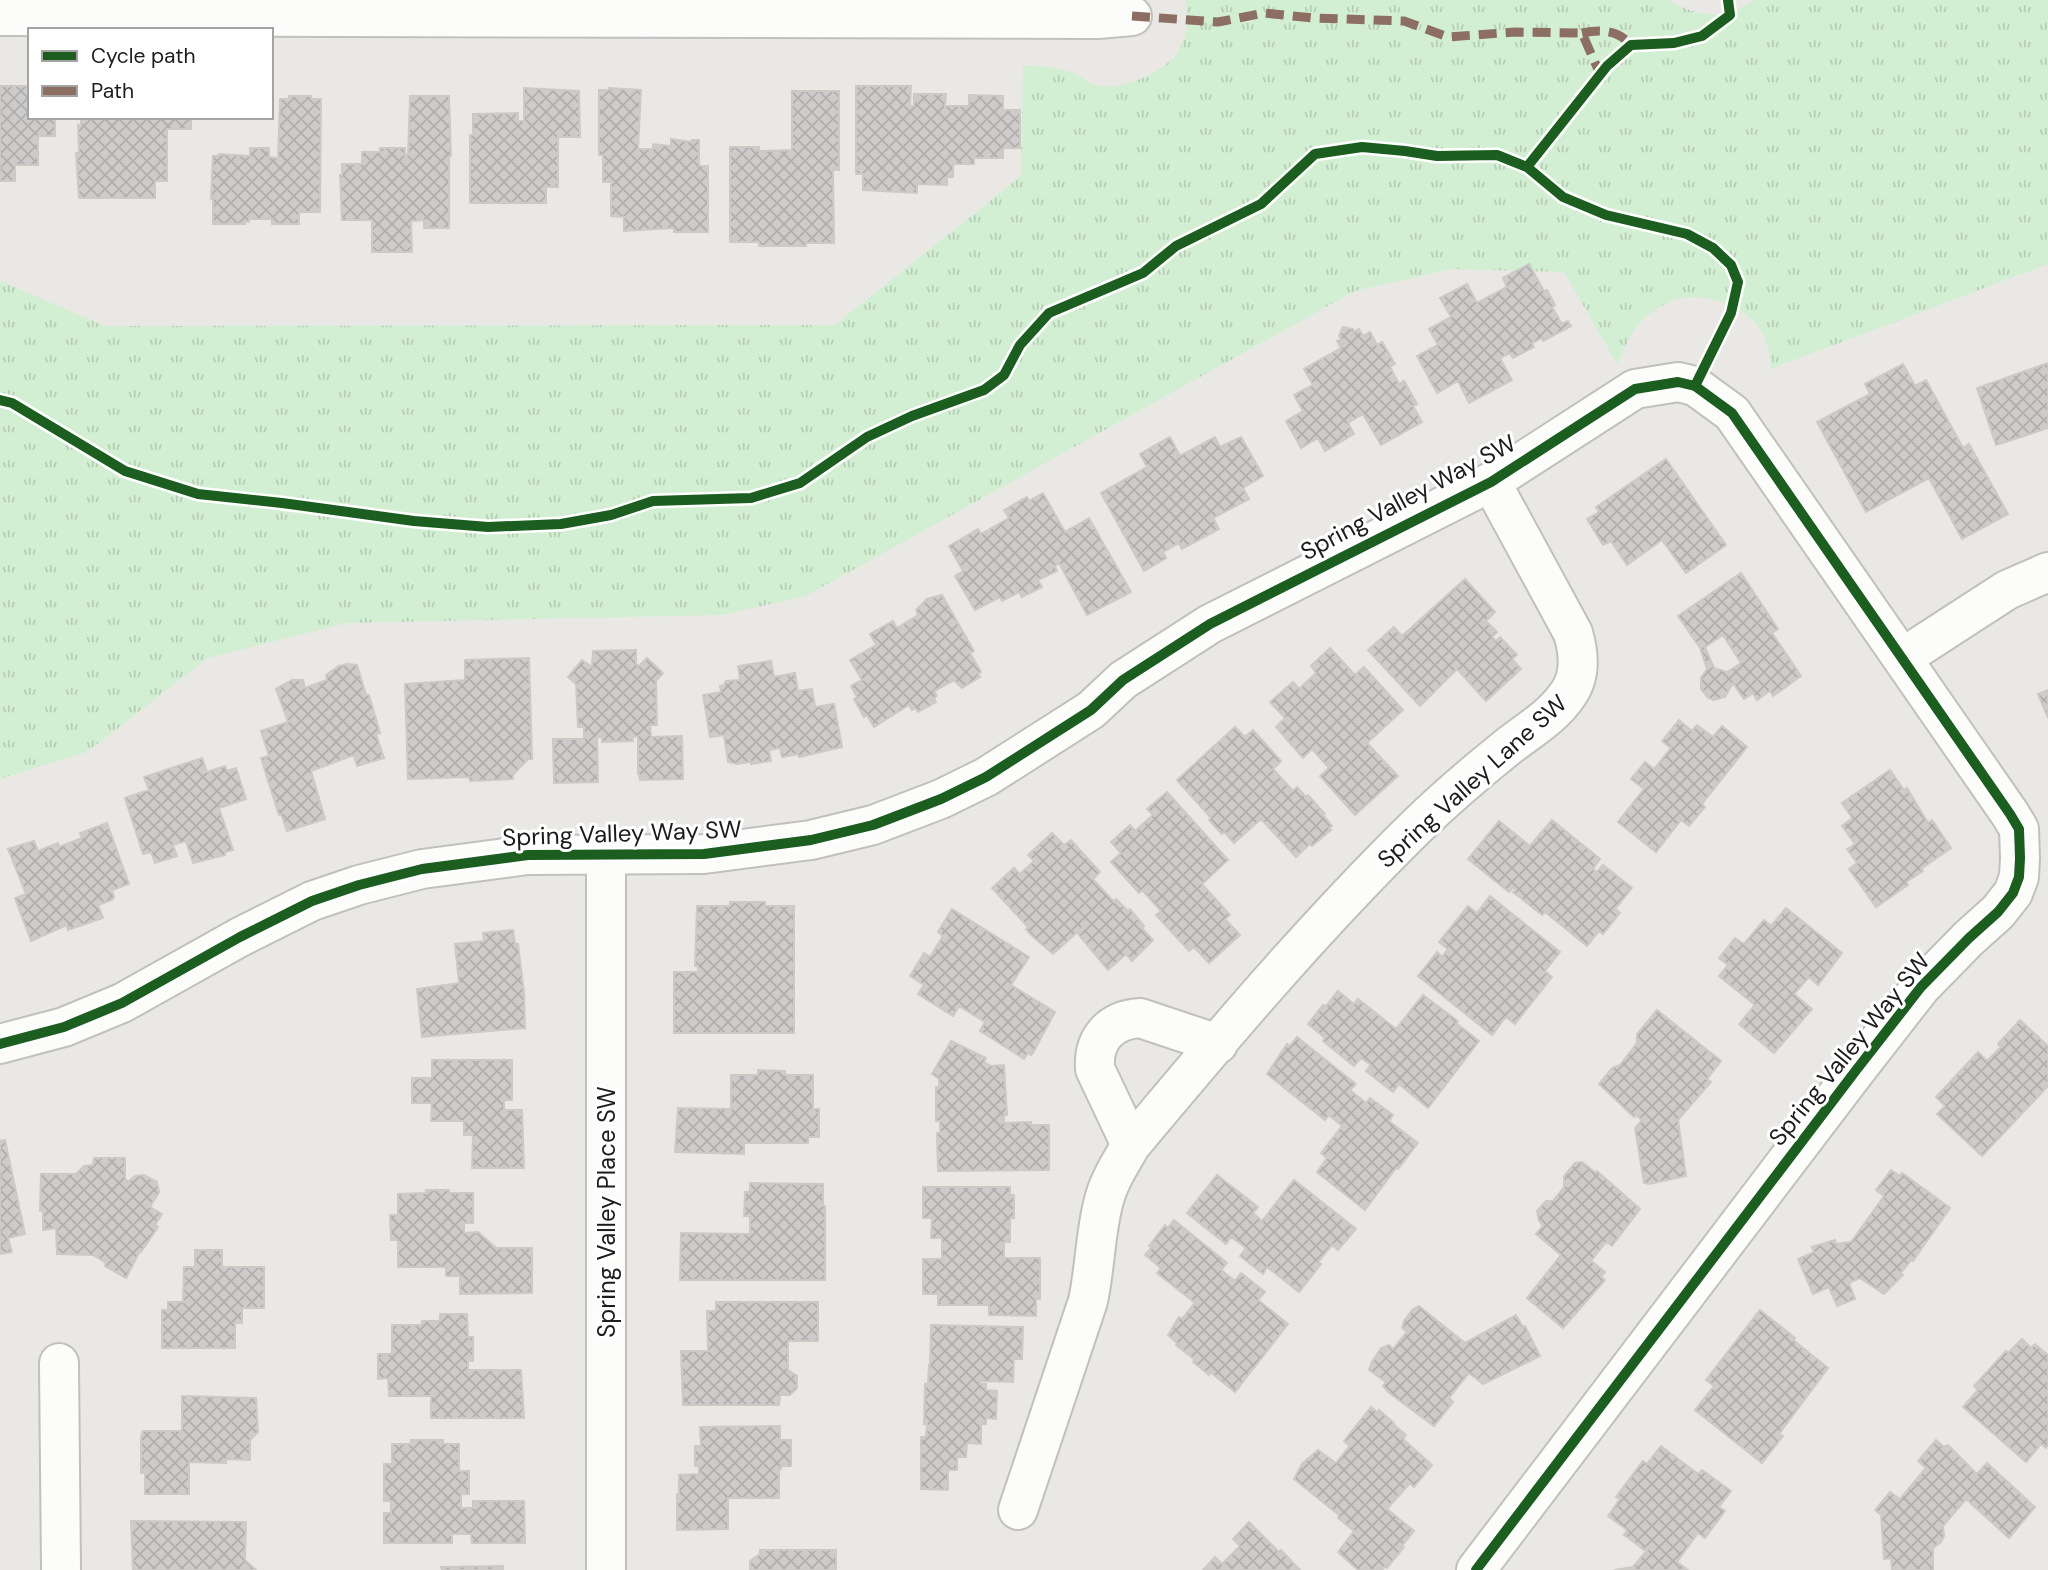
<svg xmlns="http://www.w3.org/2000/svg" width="2048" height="1570" font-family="'DM Sans',sans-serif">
  <defs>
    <pattern id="park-tufts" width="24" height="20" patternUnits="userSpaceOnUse" patternTransform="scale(1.75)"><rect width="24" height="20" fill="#d3efd3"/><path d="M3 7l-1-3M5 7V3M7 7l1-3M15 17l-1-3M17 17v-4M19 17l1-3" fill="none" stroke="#b5ccb5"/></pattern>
    <pattern id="building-cross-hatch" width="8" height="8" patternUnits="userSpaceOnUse" patternTransform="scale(1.75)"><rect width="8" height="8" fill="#ceccca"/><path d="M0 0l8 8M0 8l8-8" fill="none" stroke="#b0afad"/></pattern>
  </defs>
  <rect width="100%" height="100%" fill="#eae8e5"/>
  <path fill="url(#park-tufts)" d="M1185 0H1668C1698 17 1726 21 1754 0H2048V264L1771 369C1770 356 1768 344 1762 332 1748 306 1705 292 1677 299 1666 302 1648 314 1640 322 1630 333 1624 351 1617 364L1564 272 1451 269 1355 291 806 596 723 615 347 623 208 658 87 752 0 779V281L105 326 835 325 1021 176 1023 65C1040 66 1055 67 1071 72 1079 75 1087 82 1095 85 1119 92 1164 73 1178 52 1188 36 1189 18 1185 0Z"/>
  <path fill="url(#building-cross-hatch)" stroke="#cdcac6" stroke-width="2" fill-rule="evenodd" d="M0 86H30V117H55V136H38V165H15V181H0Z
    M856 86H911L910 106H914V94H946L945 106H969V95L1003 96V110H1020V148H1003V158H974V164H953V177H947V185L917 184V193L863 190V174H856Z
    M524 88 579 91 580 137H558V187H546V203H470V135H473V114L518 113V121H524Z
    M609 88 641 90 638 149H653V144L671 146V139L692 142V140H699V166H708V232H674V228L624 231V217L611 216V182H603V155H599V90H609Z
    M792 91H839V170H833L834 243H806V246H759V242H730V147H759V151L792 150Z
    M289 96H311V99H321L320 212H299V224H272V219H249V222L245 221V224H213V199H211L213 156H219V154L250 156V148H269V157L278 158 280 99H289Z
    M410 96H449L451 156H449V228H424V220L411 221 412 252H372V220H342L340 175H342V164H362V152H380V148H405V155H408Z
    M81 117H191V129H167V181H155V198H79L76 153H79L78 125H81Z
    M1529 264 1544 291 1547 290 1555 305 1552 307 1562 324 1568 321 1571 326 1543 341 1542 338 1532 343 1534 347 1513 358 1510 353 1500 358 1512 380 1469 403 1458 381 1437 393 1417 356 1438 345 1429 329 1451 317 1440 298 1467 284 1477 303 1507 287 1503 278Z
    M1343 327 1353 329 1354 332 1359 329 1363 336 1370 332 1377 345 1382 342 1395 364 1390 367 1399 384 1404 381 1417 404 1413 406 1422 422 1381 445 1363 414 1348 423 1354 434 1325 451 1318 438 1301 448 1286 421 1303 411 1294 395 1313 385 1304 369 1341 348 1337 341 1341 339 1339 336Z
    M2048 363V428L1996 445 1977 388Z
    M1903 364 1915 386 1926 380 1963 448 1969 444 2008 514 1962 539 1929 478 1866 512 1817 422 1870 394 1865 384Z
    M1170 437 1180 456 1215 437 1220 447 1241 437 1263 476 1243 488 1249 499 1213 518 1219 529 1182 549 1179 543 1163 552 1166 558 1144 571 1101 493 1147 467 1140 454Z
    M1666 459 1726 545 1686 573 1662 540 1627 565 1611 541 1603 545 1587 519 1599 512 1596 507Z
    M1043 493 1065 532 1089 518 1131 592 1087 615 1059 563 1055 566 1057 571 1038 580 1042 587 1022 597 1019 592 1002 601 1000 597 975 610 955 576 963 571 949 546 978 529 981 534 1009 518 1004 510 1027 497 1029 501Z
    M1741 573 1778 629 1772 633 1801 676 1773 696 1770 691 1757 700 1753 693 1744 699 1733 683 1725 697 1714 700 1708 698 1701 689V678L1707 669 1700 648 1678 616ZM1723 635 1741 663 1727 672 1714 668 1705 647Z
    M1465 579 1495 612 1486 621 1497 632 1492 637 1496 641 1500 637 1517 655 1512 659 1521 669 1486 701 1457 669 1420 706 1368 650 1394 627 1402 636Z
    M942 595 974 651 970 653 981 672 978 674 980 677 962 688 954 680 934 691 937 696 934 698 936 702 918 712 915 708 912 710 909 705 874 727 867 715 864 717 854 699 857 697 851 686 862 680 850 660 876 645 870 634 893 621 897 628 918 615 916 610 927 599Z
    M1330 648 1355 675 1364 667 1403 710 1367 743 1398 776 1355 815 1320 776 1329 768 1312 749 1303 758 1276 727 1285 718 1270 702 1293 682 1299 689 1316 673 1311 666Z
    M636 650V664L639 666 647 658 663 673 656 681 657 725H650L651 737 682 736 683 779 640 780 639 774H638V736L632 737 633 741 602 742V737H597L598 782 554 783 553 739H584V727H578L576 684 568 677 582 660 592 667 593 651Z
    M529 658 532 759H528L513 775V779L470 781 469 777 408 779 405 684 465 680V660Z
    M771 661 774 677 795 673 798 691 812 689 815 707 834 704 842 747 799 757 798 754 782 757 780 748 769 750 771 761 751 764 750 759 749 762 737 764 728 762 724 735 710 737 703 695 721 692 720 686 724 685 726 681 740 680 738 666Z
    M347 664 357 665 366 695H369L380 733 376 734 384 758 357 766 354 755 311 771 325 819 287 831 281 814 279 815 261 758 269 756 261 731 288 722 276 689 292 680H303L305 688 327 680 326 675 339 666Z
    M2048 690V718L2038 694Z
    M1679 720 1692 731 1697 725 1713 737 1722 726 1747 747 1702 804 1705 807 1689 826 1681 820 1656 852 1618 822 1644 789 1631 779 1645 762 1654 769 1671 748 1662 741Z
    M1235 727 1245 737 1253 730 1281 761 1273 769 1293 791 1297 787 1306 797 1308 795 1325 814 1323 815 1332 826 1329 828 1331 830 1312 846 1310 844 1296 857 1261 819 1234 843 1224 832 1222 834 1209 820 1211 818 1177 780Z
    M202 758 207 772 225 766 227 771 236 768 246 799 219 808 233 850 225 852V855L193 863 186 841 173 845 177 856 155 863 151 852 143 854 125 798 149 790 144 777Z
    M1890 770 1904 790 1907 788 1928 823 1932 820 1951 848 1921 869 1923 871 1906 882 1908 885 1876 907 1849 869 1857 863 1847 849 1855 844 1842 826 1852 818 1842 803Z
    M1167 792 1228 860 1202 884 1230 915 1225 919 1240 935 1209 963 1194 947 1189 951 1156 915 1161 911 1142 890 1139 893 1111 862 1121 853 1111 842 1130 825 1135 831 1153 815 1147 809Z
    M1552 820 1600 859 1593 869 1597 872 1603 865 1632 888 1615 909 1620 913 1603 934 1599 931 1587 946 1545 912 1542 915 1513 892 1516 890 1513 887 1509 892 1468 859 1499 821 1530 846Z
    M107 823 129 884 112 890 114 897 112 900 98 905 103 918 68 930 67 925 31 941 15 898 26 894 8 849 34 841 38 851 58 843 59 847 82 838 80 833Z
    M1052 833 1064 845 1071 840 1100 872 1093 879 1114 902 1116 899 1128 911 1130 909 1144 926 1142 928 1153 940 1132 961 1126 954 1108 970 1078 934 1084 929 1083 927 1053 954 1031 935 1026 929 1028 927 992 888 1014 868 1020 874 1034 861 1028 855Z
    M1490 896 1560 952 1545 971 1552 977 1515 1024 1506 1017 1492 1035 1418 976 1437 952 1442 957 1448 949 1439 942 1468 906 1477 913Z
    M730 902H765V906H794V1033H674V972H698V966H695L697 906H730Z
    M1786 908 1842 953 1818 985 1809 977 1794 994 1812 1009 1774 1053 1739 1024 1755 1005 1719 976 1728 965 1719 958 1735 938 1744 944 1764 920 1771 926Z
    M952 909 1029 957 1011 985 1055 1012 1033 1053 1031 1055 1028 1053 1024 1059 980 1031 985 1022 959 1006 953 1016 918 994 924 985 910 976 924 953 930 957 943 936 938 932Z
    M513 930 515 944H518L524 993 525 1028 422 1037 417 989 459 983 455 944 484 941 483 933Z
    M1338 991 1354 1004 1358 999 1396 1029 1423 995 1447 1013 1458 1021 1456 1023 1479 1041 1428 1108 1399 1084 1393 1092 1366 1071 1371 1065 1361 1058 1354 1066 1323 1041 1325 1038 1308 1024 1323 1005 1326 1006Z
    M1657 1010 1721 1061 1707 1079 1711 1082 1678 1120 1686 1176 1649 1184 1644 1183 1635 1128 1642 1120 1636 1115 1634 1117 1599 1084 1612 1068 1620 1065 1637 1043V1034Z
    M2020 1020 2048 1046V1086L1982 1156 1937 1114 1945 1106 1936 1097 1978 1052 1987 1061 2001 1047 1998 1044Z
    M1297 1037 1356 1084 1350 1090 1366 1103 1370 1098 1393 1115 1389 1121 1418 1143 1398 1169 1396 1168 1365 1210 1317 1172 1327 1158 1321 1153 1342 1126 1329 1115 1325 1120 1267 1074 1287 1044 1290 1046Z
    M951 1041 986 1058 984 1062 991 1066 1004 1065 1007 1115H1004V1123L1031 1122V1125H1049V1170L938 1171 937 1133H940V1121H936V1087H939V1079L932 1074Z
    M432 1060H512V1100H504V1110H522L524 1168H472L473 1135H464V1121H431L432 1103H412V1078H432Z
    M758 1070 785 1071V1075H813V1109H819V1137H808V1143H744V1154L675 1152 678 1108 731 1109V1075H758Z
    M5 1140 25 1234 8 1238 12 1252 0 1254V1141Z
    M94 1158H125V1179L128 1182 135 1176 144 1175 157 1182 159 1192 150 1207 162 1214 155 1225 158 1227 141 1252 140 1251 126 1278 105 1266 106 1263 93 1255 57 1254 56 1228 43 1230V1211H40L41 1174H75L77 1180V1173L84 1166 93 1165Z
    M1582 1162 1596 1173 1597 1171 1640 1209 1612 1246 1606 1242 1591 1261 1605 1272 1601 1277 1605 1280 1563 1328 1527 1298 1561 1255 1536 1234 1543 1225 1539 1221 1537 1211 1546 1201H1553L1564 1187V1176L1575 1163Z
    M1891 1170 1900 1176 1902 1173 1950 1208 1913 1261 1911 1260 1900 1274 1903 1275 1884 1294 1860 1278 1849 1283 1855 1299 1837 1306 1829 1287 1813 1294 1798 1259 1814 1252 1812 1247 1835 1240 1836 1244 1851 1242 1884 1196 1876 1190Z
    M1217 1175 1258 1207 1253 1213 1262 1221 1294 1180 1356 1229 1338 1250 1332 1245 1318 1262 1321 1264 1299 1292 1267 1267 1263 1274 1240 1256 1246 1248 1231 1237 1226 1244 1187 1213Z
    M750 1183 823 1184V1206H825V1280H680L681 1233 750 1234V1216H744L745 1192H750Z
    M923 1187H1010V1195H1014V1218H1010V1242H1004V1258H1040V1299H1036V1316L989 1315V1305H938V1294H923V1259H942V1238H931L932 1218H923Z
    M426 1190H449V1193H473V1223H464V1233L478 1232 496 1248H532V1293L460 1294V1276H446V1267H398V1240H391L390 1215H398V1194L426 1193Z
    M1174 1220 1227 1263 1221 1270 1235 1281 1241 1273 1265 1292 1258 1300 1288 1324 1235 1392 1210 1372 1209 1375 1193 1362 1195 1360 1176 1345 1177 1343 1168 1335 1179 1317 1182 1319 1195 1303 1157 1273 1161 1268 1145 1255 1152 1247 1149 1246 1165 1225 1168 1228Z
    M195 1250H222V1267H264V1308H242V1323H235V1348H162V1310H168V1302H183L184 1267H195Z
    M716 1302H818V1341H788V1370L797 1376V1388L790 1395H780L779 1405H683L681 1351H708L707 1311H716Z
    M1419 1306 1465 1343 1516 1315 1523 1327 1525 1326 1540 1356 1483 1384 1469 1373 1449 1398 1453 1402 1434 1426 1388 1392 1383 1386 1386 1382 1369 1370 1372 1362 1381 1348 1389 1345 1393 1349 1407 1332 1402 1328 1404 1321 1413 1309Z
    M1760 1310 1795 1338 1793 1340 1828 1368 1779 1434 1783 1436 1762 1463 1695 1410 1714 1386 1706 1380Z
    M440 1314H467L468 1337H473V1361H468V1370H521L524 1418H431V1396H389L388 1378 378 1379V1354H392V1325H422V1321H440Z
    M931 1325 1023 1327 1022 1359H1014L1013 1382 980 1381V1384H986V1390L997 1391 996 1419 986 1418V1424H981V1444L967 1443 966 1457H957V1470H948V1490L921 1489V1437H926L927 1424H924L925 1384H928L929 1365H930Z
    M2022 1339 2031 1348 2035 1344 2048 1355V1445L2046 1448 2041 1444 2026 1462 1963 1407 1978 1390 1974 1386 2006 1351 2008 1353Z
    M182 1396 256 1398 258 1432 250 1440V1460L226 1459V1463L189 1462V1494H145V1473H141V1437L143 1431H182Z
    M1371 1407 1378 1413 1379 1410 1394 1423 1393 1424 1406 1435 1403 1439 1432 1465 1414 1487 1410 1483 1387 1509 1414 1531 1402 1546 1404 1547 1387 1568 1385 1566 1382 1570H1358L1338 1552 1354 1531 1338 1518 1339 1515 1294 1479 1302 1464 1318 1450 1336 1463 1350 1446 1344 1441Z
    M780 1426V1440H791V1466H781V1469H779V1498H728V1529L677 1530V1494H679V1475L699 1474V1466H695V1446H701L700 1427Z
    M411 1440H443V1444H459V1471H469V1494H461V1508H473V1501H524L525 1543H472L471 1534H452V1543H384V1513H391V1501H384V1464H392V1444H411Z
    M1936 1440 1944 1447 1948 1445 1977 1474 1987 1463 2035 1507 2009 1538 1966 1499 1943 1526 1944 1536 1941 1542 1933 1548V1570H1892L1891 1558 1884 1559 1881 1515 1875 1510 1890 1492 1900 1499 1926 1468 1918 1461Z
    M1661 1446 1698 1474 1702 1470 1731 1491 1719 1507 1725 1511 1705 1538 1698 1533 1677 1562 1688 1570H1614L1633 1567 1649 1548 1647 1547 1644 1550 1626 1536 1624 1535 1627 1530 1608 1516 1620 1499 1616 1497 1643 1461 1647 1464Z
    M131 1521 246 1522 245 1560 256 1570H133Z
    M1249 1522 1279 1552 1281 1550 1300 1570H1203L1215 1557 1222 1564 1240 1546 1233 1539Z
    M760 1550H836V1570H750V1561L760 1554Z
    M503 1566V1570H442L441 1567Z"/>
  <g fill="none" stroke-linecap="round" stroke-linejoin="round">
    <g stroke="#c1c0bf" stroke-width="42">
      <path id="minor" d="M0 16 1098 19 1132 16
        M1902 658 2007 590 2048 572
        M606 854V1570
        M0 1044 64 1027 122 1003 240 937 312 901 359 885 422 869 528 855 704 854 811 840 873 825 941 799 986 777 1091 710 1123 680 1210 624 1491 482 1635 389 1678 382 1695 386 1732 413 2010 814 2019 829 2020 858 2019 877 2013 893 1998 912 1969 938 1921 987 1857 1069 1476 1570
        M1131 1145 1095 1069C1093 1040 1109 1020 1140 1018L1218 1044
        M59 1363 61 1570
        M1018 1510 1088 1301C1095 1269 1095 1236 1103 1204 1108 1182 1120 1164 1131 1145 1222 1036 1315 926 1417 826 1445 799 1474 774 1505 749 1526 732 1553 717 1568 694 1581 676 1579 653 1573 633L1491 482"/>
    </g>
    <use href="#minor" stroke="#fcfcfb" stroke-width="38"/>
    <path stroke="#8d6e63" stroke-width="9" stroke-dasharray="18 9" stroke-linecap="butt" d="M1132 16 1218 22 1264 13 1313 18 1404 21 1448 37 1515 32 1582 33 1600 74
      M1582 33C1601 29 1618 30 1631 45"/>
    <g stroke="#fff" stroke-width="15">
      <path id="cycleway" d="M1695 386 1731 313 1738 282 1731 265 1713 248 1687 234 1606 215 1563 197 1527 167 1607 66 1631 45 1674 43 1702 36 1730 15 1728 0
        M0 400 12 403 125 471 198 494 282 503 414 521 488 527 561 524 611 515 653 501 751 498 800 483 867 437 912 416 984 390 1004 375 1020 345 1049 313 1143 273 1176 246 1261 204 1315 154 1362 147 1405 151 1437 156 1497 155 1527 167
        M0 1044 64 1027 122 1003 240 937 312 901 359 885 422 869 528 855 704 854 811 840 873 825 941 799 986 777 1091 710 1123 680 1210 624 1491 482 1635 389 1678 382 1695 386 1732 413 2010 814 2019 829 2020 858 2019 877 2013 893 1998 912 1969 938 1921 987 1857 1069 1476 1570"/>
    </g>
    <use href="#cycleway" stroke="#1b5e20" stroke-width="10"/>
  </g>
  <g text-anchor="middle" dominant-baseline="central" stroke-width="6" stroke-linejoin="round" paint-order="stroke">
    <g font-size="24" fill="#1c1c1c" stroke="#fff">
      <text transform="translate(1408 497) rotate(-28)">Spring Valley Way SW</text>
      <text transform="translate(1472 781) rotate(-42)">Spring Valley Lane SW</text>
      <text transform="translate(622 833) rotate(-2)">Spring Valley Way SW</text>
      <text transform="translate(1849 1049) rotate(-51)">Spring Valley Way SW</text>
      <text transform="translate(606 1212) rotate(-90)">Spring Valley Place SW</text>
    </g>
  </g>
  <rect x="28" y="28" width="245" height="91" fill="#ffffff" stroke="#a4a4a4" stroke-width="2"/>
  <rect x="42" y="51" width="35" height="10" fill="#1b5e20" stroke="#a4a4a4" stroke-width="2"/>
  <text x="91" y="63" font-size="21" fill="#1c1c1c">Cycle path</text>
  <rect x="42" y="86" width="35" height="10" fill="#8d6e63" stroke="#a4a4a4" stroke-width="2"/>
  <text x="91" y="98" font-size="21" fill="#1c1c1c">Path</text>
</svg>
